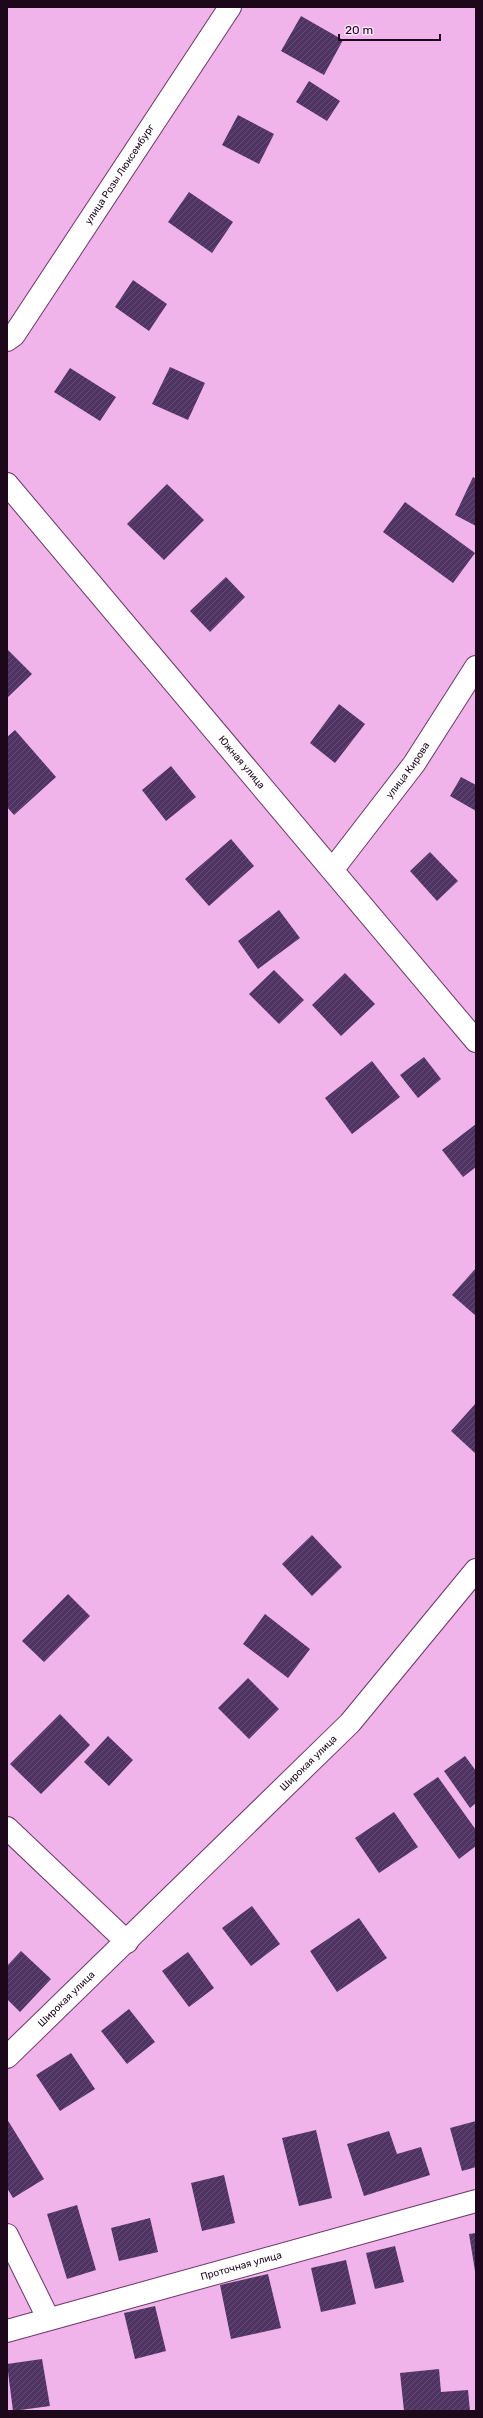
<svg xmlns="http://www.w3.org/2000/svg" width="483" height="2418" font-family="Rubik,sans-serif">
  <defs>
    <pattern id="building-hatch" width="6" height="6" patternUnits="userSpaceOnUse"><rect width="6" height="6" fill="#4f3463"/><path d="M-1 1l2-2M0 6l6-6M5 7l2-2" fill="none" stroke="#654e75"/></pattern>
  </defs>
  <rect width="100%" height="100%" fill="#f0b3ea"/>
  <path fill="url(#building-hatch)" d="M301 16 343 40 324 75 281 51Z
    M309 81 340 101 327 121 296 102Z
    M238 115 274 134 259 164 222 145Z
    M189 192 233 222 212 253 168 222Z
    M133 280 167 304 149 331 115 307Z
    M170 367 205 383 188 420 152 404Z
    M70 368 116 397 100 421 54 392Z
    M473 477 476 479V526L455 515Z
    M167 484 204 520 164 560 127 524Z
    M405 502 475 553 453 583 383 532Z
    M226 577 245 597 210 632 190 611Z
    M7 649 32 674 7 698Z
    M339 704 365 724 335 763 310 743Z
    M15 730 56 777 14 815 7 807V737Z
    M171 766 196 797 166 821 142 790Z
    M461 777 476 785V811L450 796Z
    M231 839 254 866 209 906 185 879Z
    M430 852 458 881 437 901 410 871Z
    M279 910 300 938 258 969 238 941Z
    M274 970 304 1000 279 1024 249 994Z
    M345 973 375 1004 341 1036 312 1005Z
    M424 1057 441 1079 418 1098 400 1075Z
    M372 1061 400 1097 352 1134 325 1098Z
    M476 1124V1167L463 1177 442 1150Z
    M476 1268V1316L452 1295Z
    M476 1403V1454L451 1431Z
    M312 1535 342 1567 312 1596 282 1564Z
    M68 1594 90 1616 44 1662 22 1641Z
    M265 1614 310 1649 288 1678 243 1644Z
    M248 1678 279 1709 249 1739 218 1708Z
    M60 1714 90 1745 41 1794 10 1764Z
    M108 1736 133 1760 109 1786 84 1762Z
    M465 1756 476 1771V1803L470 1808 444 1771Z
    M438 1777 476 1830V1846L459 1859 413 1794Z
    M394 1812 418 1847 379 1873 355 1838Z
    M252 1906 280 1944 251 1966 222 1928Z
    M359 1918 387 1958 337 1992 310 1951Z
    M21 1951 51 1979 20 2012 7 1999V1966Z
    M188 1952 214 1988 189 2007 162 1971Z
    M129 2009 155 2042 127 2064 101 2031Z
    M71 2053 95 2089 60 2111 36 2075Z
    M7 2119 44 2179 13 2198 7 2188Z
    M476 2121V2167L462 2171 450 2128Z
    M316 2130 332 2198 299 2206 282 2138Z
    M389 2131 397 2154 421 2147 430 2175 364 2196 347 2144Z
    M224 2175 235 2223 202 2231 191 2183Z
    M77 2205 96 2270 67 2279 47 2214Z
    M150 2218 158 2252 119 2261 111 2228Z
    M476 2233V2270L475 2271 469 2234Z
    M395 2246 404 2282 375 2289 366 2253Z
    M346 2260 356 2304 321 2312 311 2268Z
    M268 2274 281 2328 231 2339 220 2285Z
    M155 2306 166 2351 135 2359 124 2313Z
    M42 2359 50 2406 13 2411 7 2364Z
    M439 2369 441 2392 468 2390 470 2411H404L400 2373Z"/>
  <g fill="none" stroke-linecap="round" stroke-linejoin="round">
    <g stroke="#6c3768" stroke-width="24">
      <g id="minor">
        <path id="s1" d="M7 340 14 335 230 7"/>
        <path id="s2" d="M7 484 476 1041"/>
        <path id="s3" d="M333 869 414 764 476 667"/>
        <path d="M7 1828 127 1942"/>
        <path id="s4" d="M7 2057 350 1723 476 1570"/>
        <path d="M7 2235 48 2318"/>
        <path id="s5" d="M7 2331 476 2201"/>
      </g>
    </g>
    <use href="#minor" stroke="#fff" stroke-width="22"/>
  </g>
  <g text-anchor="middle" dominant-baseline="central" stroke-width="4" stroke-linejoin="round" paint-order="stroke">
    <g font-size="10" fill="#1c071b" stroke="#fce2f9">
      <text stroke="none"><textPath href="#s1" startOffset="201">улица Розы Люксембург</textPath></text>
      <text stroke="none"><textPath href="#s2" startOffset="364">Южная улица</textPath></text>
      <text stroke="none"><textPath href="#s3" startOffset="124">улица Кирова</textPath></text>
      <text stroke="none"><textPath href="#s4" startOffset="421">Широкая улица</textPath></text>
      <text stroke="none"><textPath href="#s4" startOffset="83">Широкая улица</textPath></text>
      <text stroke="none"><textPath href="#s5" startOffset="243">Проточная улица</textPath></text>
    </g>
  </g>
  <rect width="483" height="2418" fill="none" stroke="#1c071b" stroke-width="16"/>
  <path d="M339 34v6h101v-6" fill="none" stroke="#1c071b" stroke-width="2"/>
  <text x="345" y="34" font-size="12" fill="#1c071b" stroke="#fce2f9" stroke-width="3" paint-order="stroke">20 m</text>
</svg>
